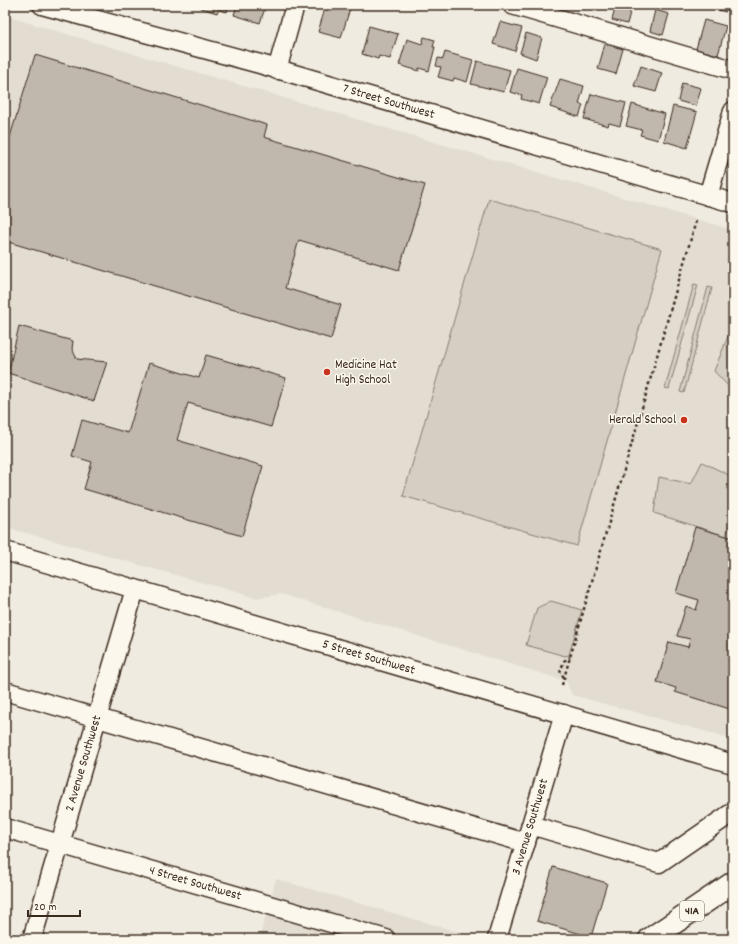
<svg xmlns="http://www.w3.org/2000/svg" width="738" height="944" font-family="Dekko,sans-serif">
  <rect width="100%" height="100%" fill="#f0ebe0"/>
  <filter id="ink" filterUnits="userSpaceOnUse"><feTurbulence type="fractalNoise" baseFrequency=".025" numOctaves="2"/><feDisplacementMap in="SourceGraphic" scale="8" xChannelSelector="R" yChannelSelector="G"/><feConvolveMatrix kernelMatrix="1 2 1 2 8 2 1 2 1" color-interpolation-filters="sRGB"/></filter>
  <g filter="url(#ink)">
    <path fill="#e2dcd1" d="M9 17 733 230V739L572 695 566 681 281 594 257 598 5 527V32Z
      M276 879 472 936V939H259Z"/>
    <path fill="#d5cec3" stroke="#887c70" d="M489 199 662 249 577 546 403 496Z
      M694 284 698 285 669 389 665 388Z
      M708 287 712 288 684 393 680 392Z
      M733 324V389L730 388 714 371Z
      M702 462 733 477V514L726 536 654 513 659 477 691 484Z
      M551 601 582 610 569 655 565 656 526 645 537 608Z"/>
    <path fill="#c0b8ad" stroke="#3b2a1e" d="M202 5H229L227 12 219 10 217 13 201 8Z
      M237 5H266L260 23 234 15Z
      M326 5H351L341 38 318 32Z
      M616 5H632L627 24 612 20Z
      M706 5H733V6L726 12 705 7Z
      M655 10 669 14 663 35 650 31Z
      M704 20 726 26 718 55 696 49Z
      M500 22 522 28 515 51 493 44Z
      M369 26 398 34 390 59 379 56 378 59 362 54Z
      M526 33 542 38 536 59 520 53Z
      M424 37 435 40 433 47H435L429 71 419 68V71L399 65 407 39 422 44Z
      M605 44 623 49 616 74 598 69Z
      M445 52 473 60 467 82 454 78 453 81 438 77 441 67 436 66 438 58 443 59Z
      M35 55 267 125 264 137 425 185 399 270 299 240 285 288 341 305 331 339 5 241V153Z
      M477 61 510 70 504 92 471 84Z
      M641 66 662 73 656 92 634 86Z
      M517 68 547 77 539 104 521 99 522 95 510 92Z
      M560 79 584 86 579 104 583 105 579 117 550 107Z
      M682 83 701 88 696 106 678 101Z
      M591 94 626 103 620 126 609 123 608 126 584 119Z
      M632 104 665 114 658 140 640 135 642 130 626 126Z
      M673 106 697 112 687 148 664 141Z
      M19 326 73 341 72 349 77 359 107 362 94 401 8 373Z
      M206 355 286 378 271 427 188 403 177 440 263 466 242 536 84 489 92 462 72 456 82 420 128 433 149 363 199 378Z
      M695 527 733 538V710L675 692 676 688 657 682 669 642 688 647 690 639 677 636 686 606 696 610 699 600 676 593Z
      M553 867 607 883 591 937 537 921Z"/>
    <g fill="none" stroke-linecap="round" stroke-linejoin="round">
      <g stroke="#3b2a1e" stroke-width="21">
        <g id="minor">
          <path id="s1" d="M42 5 260 64 733 203"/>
          <path d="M512 5 733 70"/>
          <path d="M277 70 295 5"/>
          <path d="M708 196 733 111"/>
          <path id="s2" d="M5 551 733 764"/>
          <path d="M5 691 526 843"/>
          <path d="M531 825 659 863 733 812"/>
          <path id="s3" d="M5 828 386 939"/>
          <path id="s4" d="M32 939 135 589"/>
          <path id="s5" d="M497 939 564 714"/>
        </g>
      </g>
      <g stroke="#3b2a1e" stroke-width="25">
        <path id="major" d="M650 939 733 883"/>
      </g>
      <path stroke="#3b2a1e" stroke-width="2.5" stroke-dasharray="3 3" stroke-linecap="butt" d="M564 677 560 673 564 661 570 657
        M562 685 696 221"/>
      <use href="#minor" stroke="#fbf7ec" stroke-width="18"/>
      <use href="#major" stroke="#fbf7ec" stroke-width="22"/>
    </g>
  </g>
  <g fill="#c8321e" stroke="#fbf7ec" stroke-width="1.5">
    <circle cx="327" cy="372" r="4"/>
    <circle cx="684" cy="420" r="4"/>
  </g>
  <g text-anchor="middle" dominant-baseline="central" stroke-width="3" stroke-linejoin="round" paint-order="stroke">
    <rect fill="#fbf7ec" stroke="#75685c" stroke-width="1" x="680" y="901" width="24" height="20" rx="3"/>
    <g font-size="12" font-weight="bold" fill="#3b2a1e">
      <text x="692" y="911">41A</text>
    </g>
    <g font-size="13" fill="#3b2a1e" stroke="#fbf7ec">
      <text stroke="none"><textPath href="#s1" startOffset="360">7 Street Southwest</textPath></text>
      <text stroke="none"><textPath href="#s2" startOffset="379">5 Street Southwest</textPath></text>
      <text stroke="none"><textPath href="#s4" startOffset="183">2 Avenue Southwest</textPath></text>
      <text stroke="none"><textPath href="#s5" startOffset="117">3 Avenue Southwest</textPath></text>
      <text stroke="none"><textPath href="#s3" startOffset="198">4 Street Southwest</textPath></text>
    </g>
    <g font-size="13" fill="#3b2a1e" stroke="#fbf7ec" text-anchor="start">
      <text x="335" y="365">Medicine Hat<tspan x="335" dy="15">High School</tspan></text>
      <text x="676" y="420" text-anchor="end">Herald School</text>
    </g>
  </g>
  <rect width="738" height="944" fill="none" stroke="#fbf7ec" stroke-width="20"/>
  <rect x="10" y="10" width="718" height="924" fill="none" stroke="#3b2a1e" stroke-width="1.5" filter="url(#ink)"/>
  <path d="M28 910v6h52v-6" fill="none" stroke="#3b2a1e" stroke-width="2"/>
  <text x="34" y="910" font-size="12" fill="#3b2a1e" stroke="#fbf7ec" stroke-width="3" paint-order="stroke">20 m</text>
</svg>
